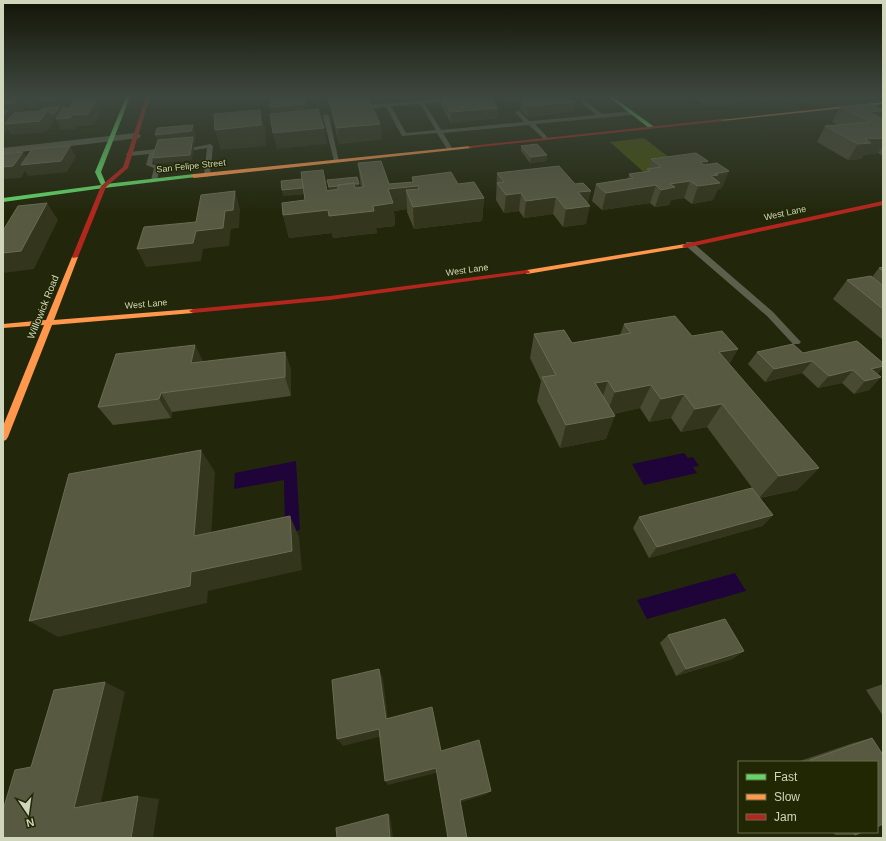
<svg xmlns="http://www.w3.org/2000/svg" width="886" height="841" font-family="Arial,sans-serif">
  <rect width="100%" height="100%" fill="#22270b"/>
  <path fill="#455108" d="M644 138 684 169 646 174 610 142Z"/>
  <path fill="#1f043a" d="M684 453 688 458 693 457 699 466 693 467 697 473 644 485 632 464Z
    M296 461 300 530 285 533 284 480 234 489 235 473Z
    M735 573 746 591 647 619 637 600Z"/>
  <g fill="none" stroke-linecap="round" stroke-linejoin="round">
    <path fill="#5b5f4b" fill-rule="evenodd" d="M340 97H345L349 106H354L469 97 464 101 425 104 441 130 524 122 515 112 518 110 529 121H532L596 115 580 101V99L582 98 602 114 632 111 635 113 632 115 535 124 548 138 545 140 529 125 443 133 452 148 449 150 447 149 437 133 402 136 386 107C377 108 355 112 346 108 343 107 342 100 340 97ZM420 104 436 130 406 133 391 106Z
      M326 114 329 116 339 162 334 161 323 116Z
      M210 144 213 146 210 175 207 177 204 175 207 148 194 150 191 148Z
      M158 149 161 151 155 153 152 164 160 167 157 180 154 182 151 180 154 168 146 165 149 154 129 156 126 154 129 152Z
      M686 242H692L773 312 799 340 801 342 799 344H793L767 316 686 246Z"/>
    <path fill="#5b5f4b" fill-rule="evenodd" d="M135 133 139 134 141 136 139 138 3 154V148Z"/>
    <path fill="#63d668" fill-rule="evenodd" d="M126 97H130L101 172 106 184 194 174 197 176 196 177 104 188 3 202V198L101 185 95 172Z
      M609 97H613L653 126V128H649Z"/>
    <path fill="#ff974d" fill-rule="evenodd" d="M883 102V104L722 121 720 120Z
      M470 146 472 147V148L194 178 191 176 194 174Z
      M685 244 687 245V247L527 274 524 272 527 270Z
      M75 255 78 257 54 320 193 309 197 311 193 313 52 325 8 437 6 440 3 441V426L44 325 3 328V324L46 320 72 257Z"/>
    <path fill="#b3261e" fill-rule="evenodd" d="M146 97H150L128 168 106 187 78 257 73 258 72 257 101 186 123 167Z
      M722 119 724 121 470 148 468 147 470 146Z
      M883 201V205L685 248 682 246 685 244Z
      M527 270 530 272 529 273 330 300 193 313 189 311 193 309 330 296Z"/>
  </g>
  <path fill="#494a32" d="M328 97 380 124 382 139 339 144 331 112Z
    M441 97 498 108 497 118 451 123 441 106Z
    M502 97H569L575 102 573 112 527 117 520 109 521 101 507 102Z
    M692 97H809L807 101 790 103 783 99 758 101 751 97 750 100 737 102 736 104 706 105Z
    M813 97H837L836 99 819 100Z
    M840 107 883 110V113L880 118 883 119V156L878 153 864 155 861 159 848 160 817 142 825 126 838 125 832 122Z
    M521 146 547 155 546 161 530 163 521 151Z
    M651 159 708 161 707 165 722 188 718 189 713 200 692 204 684 198 671 200 669 205 655 207 650 203 602 210 592 201 596 184 628 179 629 174 646 172 647 169H648Z
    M358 163 389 184 412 182V177L458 184 484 198 482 221 414 229 407 212V209L394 211 395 226 376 228 377 233 333 238 332 233 289 238 283 215 305 200 304 194 283 196 329 190 327 180 361 188Z
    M497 173 588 204 586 224 563 227 553 214 524 218 519 211 504 213 496 200Z
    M883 267V340L833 299 847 280 872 277 879 268Z
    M624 324 692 336 738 349 729 364 819 468 797 490 760 498 773 515 762 526 649 558 633 528 639 517 753 489 707 427 681 432 671 418 649 422 640 408 613 414 606 439 560 448 537 401 541 381 530 358 534 334 572 343 620 335Z
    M285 352 291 370V396L172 412 171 418 113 425 98 407 203 362Z
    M757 352 803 353 883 363V368L877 374 881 377 869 390 854 394 842 383 818 388 802 373 765 382 748 364Z
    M668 635 744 651 732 659 676 676 660 643Z
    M883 684V716L866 690Z
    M872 738 877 762H797L853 743Z
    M833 832H863L855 835H835Z"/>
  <path fill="#33351c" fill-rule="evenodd" d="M3 97H104L100 105 102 109 94 125 77 126 76 129 61 130 56 119 72 108 69 102H67L68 105 65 110 60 111 61 112 57 118H52L54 121 46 132 11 135 8 129 3 136ZM22 103H24L27 109 44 107 46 112 14 120 11 114H20L24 108Z
    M294 97 296 104H305L309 123 274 126 270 107Z
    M381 97H395L396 99 381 100Z
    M396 97H421L409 98V99L396 100Z
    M507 97H566L521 99V101L507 102Z
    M739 97H752L750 100 737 102Z
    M760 97H784L783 99 758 101Z
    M793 97H809L807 101 790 103Z
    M821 97H837L836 99 819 100Z
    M575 102 573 112 527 117 529 106Z
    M498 108 497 118 451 123V112Z
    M260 110 265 129 266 146 221 150 215 130Z
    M883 111V113L875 126 871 122 868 112Z
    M380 124 382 139 339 144 337 128Z
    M193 125 196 136 192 160 154 164 152 158 160 145 155 135Z
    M324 128 327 144 277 149 273 133Z
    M883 138V146L878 153 864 155 861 159 848 160 858 144 865 139Z
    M70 146 76 157 67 172 28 176 25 171 21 178 5 179 3 176V167L23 152 30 163Z
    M547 155 546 161 530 163 531 157Z
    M708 161 702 178 700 162Z
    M729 171 722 188 718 189 713 200 692 204 698 186 711 176 715 174Z
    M307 178 310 193 283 196 282 190Z
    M690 181 684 198 671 200 669 205 655 207 661 190 670 184Z
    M359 184 360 190 338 186Z
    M656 185 650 203 602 210 606 193Z
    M338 186 339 192 330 193 329 187Z
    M418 186V206L484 198 482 221 414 229 413 207 406 190 407 209 394 211 395 226 376 228 377 233 333 238 332 233 289 238 283 215 373 206 388 189Z
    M235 191 240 209 239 228 231 229 229 246 203 249 201 261 146 267 137 249 196 231Z
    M591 191 587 206H590L586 224 563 227 566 209 578 192Z
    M521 193 519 211 504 213 506 195Z
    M556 197 553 214 524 218 526 201Z
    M47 203 58 220 34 269 3 273V253Z
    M195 345 204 363H191Z
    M738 349 724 373 719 352Z
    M285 352 291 370V396L285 377Z
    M812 361 802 373 765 382 774 369Z
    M883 366V368L874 378 871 369Z
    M853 370 842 383 818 388 829 376Z
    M881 377 869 390 854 394 865 381Z
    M608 381 600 404 595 383Z
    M651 385 640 408 606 415 615 392Z
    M161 393 172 412 171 418 159 399Z
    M684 394 671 418 649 422 661 399Z
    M722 404 707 427 681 432 695 409Z
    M615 416 606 439 560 448 566 425Z
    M201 450 215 472 210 556 194 536Z
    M819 468 797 490 759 498 779 476Z
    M773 515 762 526 649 558 657 547Z
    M290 516 299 537 302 570 208 591 207 603 58 637 29 621 191 572Z
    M744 651 732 659 676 676 686 669Z
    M379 669 383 679 389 727 386 719Z
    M105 682 125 692 99 811 74 808Z
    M379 729 383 736 343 746 337 739Z
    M436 768V773L388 785 385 781Z
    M491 791 487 794 459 803 460 800Z
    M138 796 159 799 153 838H131Z
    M388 814 390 815 393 838H390Z"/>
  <path fill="#575941" stroke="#6a6c54" d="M22 97H44L21 98Z
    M44 97H62L59 100 40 101Z
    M68 97H83L67 98Z
    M269 97H294L295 99 304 98 305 104 270 107Z
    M328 97H368L380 124 337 128Z
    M441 97H489L498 108 451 112Z
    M546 97H569L575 102 529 106 521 99Z
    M18 98 14 103 3 104V99Z
    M97 98 88 114 72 115 70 118 56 119 63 108H70L74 100Z
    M871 104 883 110V111L868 112 883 119V138L865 139 871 143 858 144 825 126 871 122 840 107Z
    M59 107 55 113H50L48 110 40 111 42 108Z
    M318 109 324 128 273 133 270 114Z
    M3 110H8L3 116Z
    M48 110 40 121 5 124 14 113Z
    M260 110 261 125 215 130 214 114Z
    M193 125 191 131 155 135 157 128Z
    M193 137 190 155 152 158 158 140Z
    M537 144 547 155 531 157 521 146Z
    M70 146 61 161 21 165 32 149Z
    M23 152 13 166 3 167V154Z
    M696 153 708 161 700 162 704 165 717 163 729 171 715 174 718 175 711 176 720 183 698 186 690 181 670 184 675 187 661 190 656 185 606 193 596 184 633 178 629 174 650 171 647 169 661 167 651 159Z
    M381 161 389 184 414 182 412 177 451 172 458 184 474 182 484 198 413 207 406 190 419 189 418 186 388 189 393 203 373 206 374 211 329 216 328 210 283 215 282 203 305 200 301 172 323 170 327 191 338 189V185L354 183 355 188 364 187 358 163Z
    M559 166 575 184 583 183 591 191 578 192 590 206 566 209 556 197 526 201 521 193 506 195 497 183 504 182 497 173Z
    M357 177 359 184H354V183L338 185V186L329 187 327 180Z
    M302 179 303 188 282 190 281 181Z
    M235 191 233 210 225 211 223 228 196 231 193 243 137 249 144 227 196 222 201 195Z
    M47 203 21 251 3 253V229H4L18 206Z
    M883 267V271L879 268Z
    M871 276 883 286V309L847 280Z
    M675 316 692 336 722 331 738 349 719 352 819 468 779 476 722 404 695 409 684 394 661 399 651 385 615 392 608 381 595 383 615 416 566 425 542 377 556 375 534 334 564 330 572 343 631 333 624 324Z
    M857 341 883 363V366L871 369 881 377 865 381 853 370 829 376 812 361 774 369 757 352 793 344 803 353Z
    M195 345 191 363 285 352V377L161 393 159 399 98 407 116 354Z
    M201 450 194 536 290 516 292 551 191 572 190 586 29 621 69 474Z
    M752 488 773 515 657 547 639 517Z
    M725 619 744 651 686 669 668 635Z
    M379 669 386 719 432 707 441 751 479 740 491 791 460 800 467 838H448L436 768 385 781 379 729 337 739 332 680Z
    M105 682 74 808 138 796 131 838H3V810L15 770 31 767 54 690Z
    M872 738 883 755V824L877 827V762H811L810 760Z
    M388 814 390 838H337L336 828Z
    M853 832H863L855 835Z"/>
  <linearGradient id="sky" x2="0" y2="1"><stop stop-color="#131506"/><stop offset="0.45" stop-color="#3e473f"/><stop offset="1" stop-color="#3e473f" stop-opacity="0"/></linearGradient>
  <rect width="886" height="214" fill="url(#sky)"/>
  <g text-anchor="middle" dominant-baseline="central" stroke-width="3" stroke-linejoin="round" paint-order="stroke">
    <g font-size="9" fill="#cfd6bc" stroke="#212703">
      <text transform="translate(191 166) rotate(-6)">San Felipe Street</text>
      <text transform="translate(785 213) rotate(-12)">West Lane</text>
      <text transform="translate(467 270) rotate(-8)">West Lane</text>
      <text transform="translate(146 304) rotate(-5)">West Lane</text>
    </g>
    <g font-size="10" fill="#cfd6bc" stroke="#212703">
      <text transform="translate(43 307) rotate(-68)">Willowick Road</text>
    </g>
  </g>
  <rect width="886" height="841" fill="none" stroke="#cfd6bc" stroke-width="8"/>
  <rect x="738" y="761" width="140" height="72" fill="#212703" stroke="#676d4d"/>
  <rect x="746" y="774" width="20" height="6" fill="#63d668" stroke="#676d4d"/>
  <text x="774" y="781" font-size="12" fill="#cfd6bc">Fast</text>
  <rect x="746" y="794" width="20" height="6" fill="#ff974d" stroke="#676d4d"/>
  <text x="774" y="801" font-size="12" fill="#cfd6bc">Slow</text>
  <rect x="746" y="814" width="20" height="6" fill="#b3261e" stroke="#676d4d"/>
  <text x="774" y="821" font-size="12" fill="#cfd6bc">Jam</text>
  <g transform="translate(28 813) rotate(167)" stroke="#212703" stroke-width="3" paint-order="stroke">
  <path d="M0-3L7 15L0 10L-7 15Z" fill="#cfd6bc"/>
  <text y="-6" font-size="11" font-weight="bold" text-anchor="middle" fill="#cfd6bc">N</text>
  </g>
</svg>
